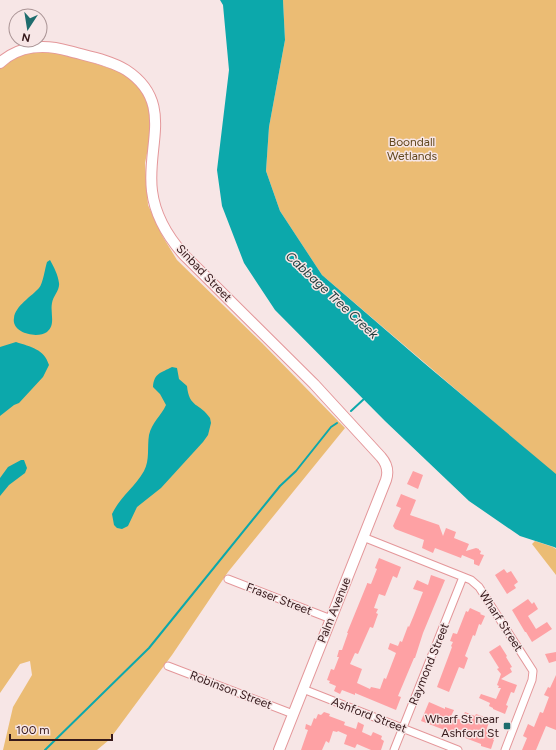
<svg xmlns="http://www.w3.org/2000/svg" width="556" height="750" font-family="Figtree,sans-serif">
  <rect width="100%" height="100%" fill="#f7e6e6"/>
  <path fill="#ebbc74" d="M283 0H556V475L322 275 280 211 266 171 269 127 285 40Z
    M45 50 60 52 118 71 129 77 140 89 148 101 152 129 145 163 148 205 163 237 177 260 262 343 345 428 228 572 172 655 109 740 97 750H3L13 707 32 675 30 661 20 664 0 693V68C15 55 25 53 45 50Z
    M535 541 553 547 556 549V575L532 544Z"/>
  <path fill="#0ca8ab" d="M220 0H283L285 40 269 127 266 171 280 211 322 275 424 363 556 474V548L554 547 520 536 469 501 385 421 275 310 244 263 222 206 217 170 229 70 223 5Z
    M50 260C54 267 58 275 59 283 60 290 53 296 52 303 50 313 56 325 47 332 37 339 11 333 14 318 15 306 32 296 39 288 43 284 45 268 47 262Z
    M16 342C31 347 44 349 49 365L43 377 19 403 14 405 0 416V347Z
    M172 367 177 368 179 379 187 386C189 408 200 403 210 418L211 423 208 435 203 442 161 488 137 507 128 526 122 529 117 528 114 525 112 514C120 497 135 487 144 471 150 460 147 447 149 435 152 422 161 416 166 405L160 394 153 387C154 373 161 373 172 367Z
    M21 460H24L27 468 25 473 9 485 0 496V478L8 467Z"/>
  <g fill="none" stroke-linecap="round" stroke-linejoin="round">
    <path stroke="#0ca8ab" stroke-width="2" d="M351 411 365 398
      M45 750 149 648 280 486 296 471 331 427 337 423"/>
  </g>
  <path fill="#fea1a4" d="M413 471 423 475 418 489 407 484Z
    M401 494 416 500 410 515 439 525 443 536 446 528 456 532 454 538 469 544 466 551 476 548 479 549V550L481 551 480 554 484 555 479 566 474 564V560L462 555 461 558 435 548 433 553 422 548 424 540 395 529 393 526 401 508 396 506Z
    M379 558 401 567 397 578 393 576 385 596 379 594 374 608 378 609 376 613 378 614 373 628 370 627 358 654 355 653 350 664 362 669 357 683 370 689 371 687 380 689 384 678 386 679 396 653 388 649 390 643 398 646 400 641 402 642 408 626 409 627 414 615 423 592 413 589 417 580 428 585 431 575 445 580 423 633 415 658H414L398 696 401 697 396 710 355 693V695L342 690 340 694 334 691 336 686 329 683 330 681 327 680 331 669 334 670 339 657H337L339 650H342L348 633H347L367 584V583L371 584 377 569 375 568Z
    M504 569 507 573 511 571 518 582 514 585 516 588 507 594 495 575Z
    M528 599 532 604 534 602 538 609 528 616 536 629 547 622 552 629 532 642 526 632H525L512 610Z
    M470 608 481 613 480 614 485 616 481 625 479 624 475 636 473 635 465 656 468 658 464 669 459 667 449 692 437 687 452 647 451 646 453 642 450 641 453 633 457 634 466 611 468 612Z
    M500 645 507 656 506 657 512 667 510 668 512 672 501 679 517 685 514 693 511 692 506 705 508 706 505 714 493 709V708L489 706 490 703 479 698 481 694 496 699 501 688H498L499 686 497 685 501 674 497 669 499 668 489 652Z
    M556 652V661L549 663 545 654Z
    M556 675V730L546 726 536 750H522L527 738 523 736 528 724 534 727 540 712 543 713 549 697 544 695 548 687 550 688Z
    M429 702 445 709V707L454 710 451 716 461 720 465 712 475 716 476 714 490 719 486 731 495 736 493 740H494L491 749 481 746V744L421 721Z
    M324 712 330 714 329 716 345 722 344 725 356 729 358 722 364 725 362 732 371 736 373 732 382 736 381 739 384 741 381 750H371L357 744 355 748 344 744 347 735 338 731 337 732 333 731 329 743 326 741 322 750H301L308 730 305 729 306 724 311 726 314 718 316 719 318 714 321 715Z"/>
  <g fill="none" stroke-linecap="round" stroke-linejoin="round">
    <g stroke="#e4979a" stroke-width="9">
      <path id="street" d="M363 537 471 580 479 587 533 671 532 680 505 750
        M228 579 331 619
        M168 666 293 714
        M303 689 458 750
        M394 750 463 577"/>
    </g>
    <g stroke="#e4979a" stroke-width="12">
      <path id="secondary" d="M0 63C19 45 45 44 69 51 87 56 110 60 126 70 175 102 146 146 152 191 155 215 168 237 184 255L314 384 381 457C387 464 389 471 386 480L279 750"/>
    </g>
    <use href="#street" stroke="#fff" stroke-width="7"/>
    <use href="#secondary" stroke="#fff" stroke-width="10"/>
  </g>
  <rect fill="#1f6c6d" stroke="#f7e6e6" stroke-width="1.5" x="503" y="722" width="8" height="8" rx="2"/>
  <g text-anchor="middle" dominant-baseline="central" stroke-width="3" stroke-linejoin="round" paint-order="stroke">
    <g font-size="12" fill="#61471d" stroke="#f7e6e6">
      <text x="412" y="142">Boondall<tspan x="412" dy="14">Wetlands</tspan></text>
    </g>
    <g font-size="12" fill="#36191b" stroke="#f7e6e6">
      <text transform="translate(204 273) rotate(46)">Sinbad Street</text>
      <text transform="translate(279 599) rotate(21)">Fraser Street</text>
      <text transform="translate(334 610) rotate(-68)">Palm Avenue</text>
      <text transform="translate(501 621) rotate(57)">Wharf Street</text>
      <text transform="translate(429 664) rotate(-68)">Raymond Street</text>
      <text transform="translate(231 690) rotate(21)">Robinson Street</text>
      <text transform="translate(369 715) rotate(21)">Ashford Street</text>
    </g>
    <g font-size="12" fill="#36191b" stroke="#f7e6e6" text-anchor="end">
      <text x="499" y="719">Wharf St near<tspan x="499" dy="14">Ashford St</tspan></text>
    </g>
    <g font-size="13" font-style="italic" fill="#223e3e" stroke="#f7e6e6">
      <text transform="translate(332 295) rotate(43)">Cabbage Tree Creek</text>
    </g>
  </g>
  <g transform="translate(28 28) rotate(192)"><circle r="19" fill="#f7e6e6" stroke="#aa9495"/>
  <path d="M0-3L7 15L0 10L-7 15Z" fill="#1f6c6d"/>
  <text y="-6" font-size="11" font-weight="bold" text-anchor="middle" fill="#36191b">N</text>
  </g>
  <path d="M10 734v6h102v-6" fill="none" stroke="#36191b" stroke-width="2"/>
  <text x="16" y="734" font-size="12" fill="#36191b" stroke="#f7e6e6" stroke-width="3" paint-order="stroke">100 m</text>
</svg>
